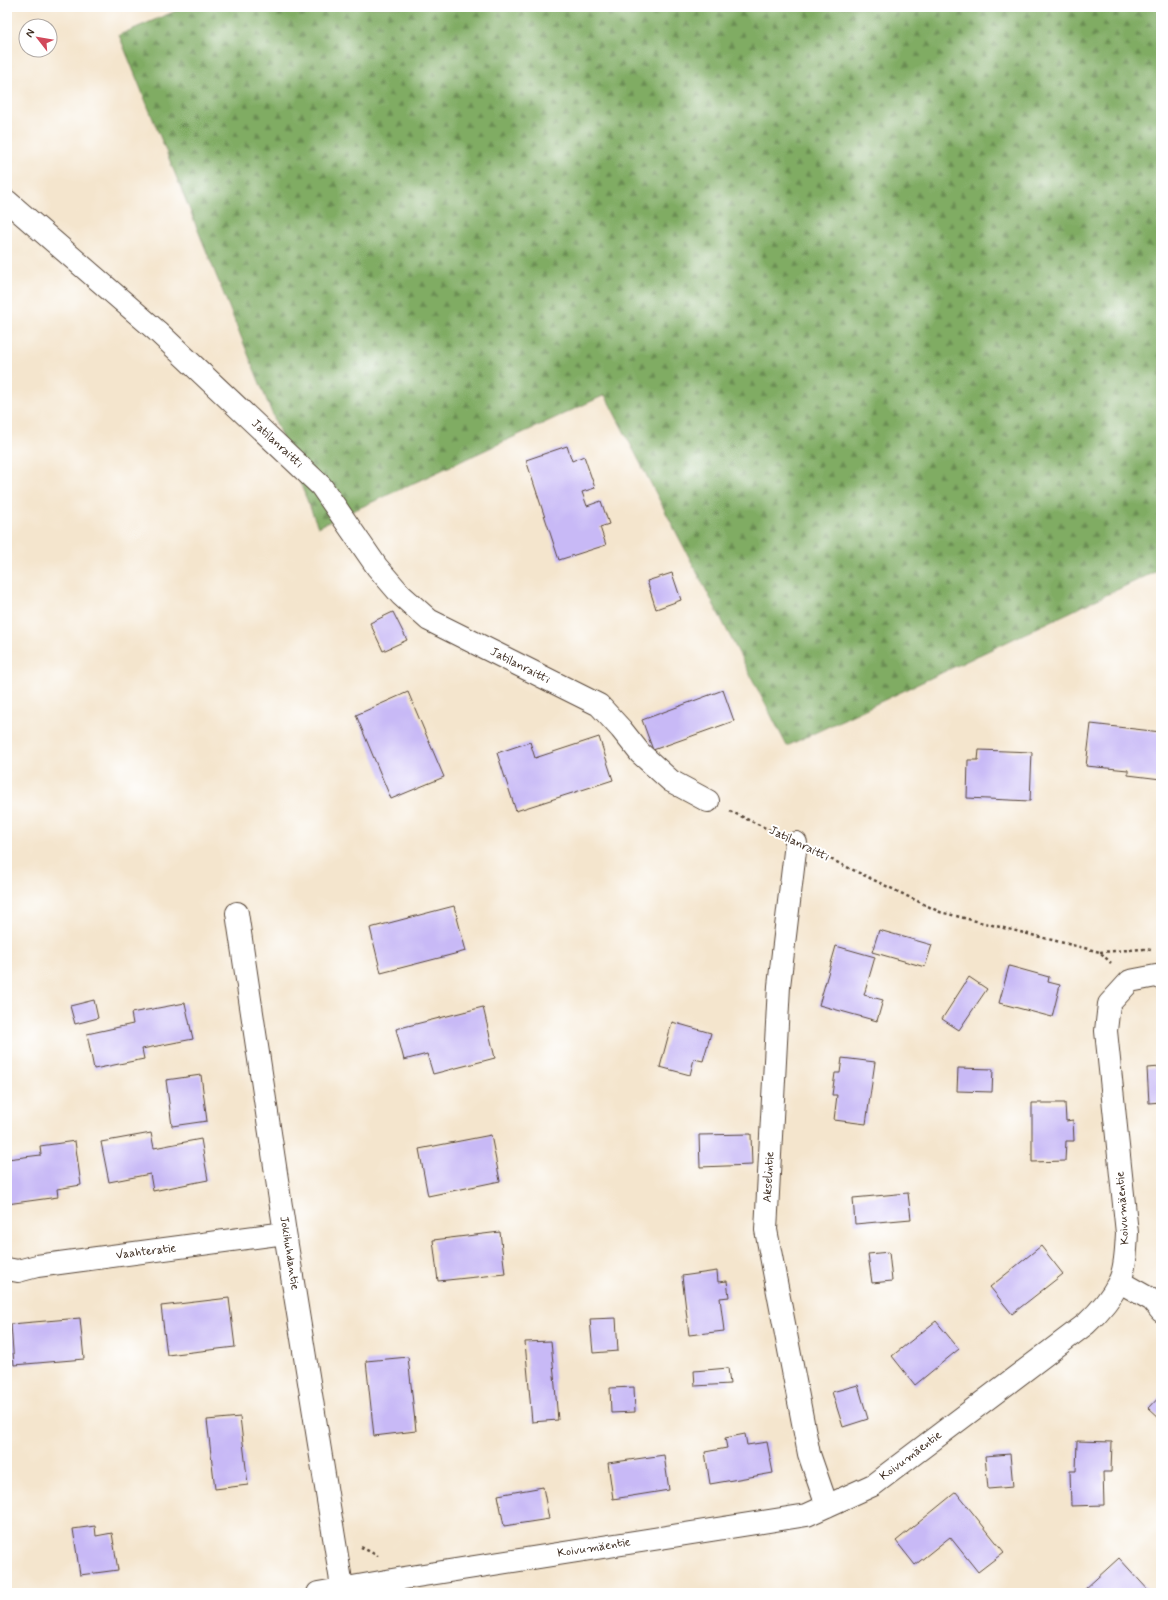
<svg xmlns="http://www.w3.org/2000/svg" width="1168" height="1600" font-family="Mynerve,sans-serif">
  <defs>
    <pattern id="forest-firs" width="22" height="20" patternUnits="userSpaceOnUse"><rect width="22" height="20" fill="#80ac64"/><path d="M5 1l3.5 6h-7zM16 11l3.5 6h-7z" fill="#6a8c52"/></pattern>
  </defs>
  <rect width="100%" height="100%" fill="#fff"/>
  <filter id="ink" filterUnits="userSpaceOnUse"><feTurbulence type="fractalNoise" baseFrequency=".025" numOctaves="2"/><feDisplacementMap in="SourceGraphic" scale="8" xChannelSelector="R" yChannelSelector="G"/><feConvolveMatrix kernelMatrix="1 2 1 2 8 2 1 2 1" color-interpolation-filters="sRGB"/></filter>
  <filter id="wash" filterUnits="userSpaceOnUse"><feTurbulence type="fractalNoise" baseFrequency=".012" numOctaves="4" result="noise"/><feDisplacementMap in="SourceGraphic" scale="16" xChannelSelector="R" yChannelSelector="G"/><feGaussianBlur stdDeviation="0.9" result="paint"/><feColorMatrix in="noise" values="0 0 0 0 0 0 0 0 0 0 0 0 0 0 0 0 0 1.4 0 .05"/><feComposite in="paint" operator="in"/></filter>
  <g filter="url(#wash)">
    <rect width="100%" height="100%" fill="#f4e5cd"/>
    <path fill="url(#forest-firs)" stroke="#5e6b41" d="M185 7H1161V569L787 746 605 395 318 527 119 35Z"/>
    <g id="blocks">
      <path fill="#c8b9f6" d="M567 446 572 461 584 456 595 488 582 492 587 506 601 501 609 524 600 527 606 545 559 560 526 460Z
        M672 573 681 600 656 609 647 581Z
        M393 612 407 640 383 651 370 623Z
        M723 690 734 721 653 750 642 720Z
        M408 692 444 777 391 799 356 715Z
        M1091 724 1161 732V779L1128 775V770L1086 766Z
        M599 737 613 780 516 811 497 753 530 742 535 758Z
        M979 750 1032 752 1030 801 967 798 968 760H978Z
        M454 906 466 951 381 973 370 928Z
        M879 930 932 945 925 967 872 952Z
        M836 946 875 957 864 995 883 1000 877 1021 819 1005Z
        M1009 966 1049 977 1048 982 1060 985 1052 1017 999 1003Z
        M969 977 987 989 959 1030 942 1019Z
        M94 1000 98 1018 75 1024 70 1006Z
        M185 1003 193 1039 142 1049 144 1059 94 1069 87 1034 133 1024 131 1013Z
        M483 1007 495 1058 433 1074 427 1054 404 1060 396 1029Z
        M672 1022 711 1033 703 1061 694 1059 690 1075 660 1067Z
        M842 1058 875 1062 866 1124 834 1120 837 1095H832L835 1073H840Z
        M1161 1067V1102L1149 1103 1147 1068Z
        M958 1068 993 1069 992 1092 957 1091Z
        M201 1075 207 1121 172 1126 166 1080Z
        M1032 1103H1065L1066 1121 1073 1120 1074 1141H1066L1065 1161 1032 1162Z
        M151 1133 154 1148 201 1139 208 1180 153 1191 150 1174 109 1182 101 1142Z
        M751 1134 752 1165 700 1167 699 1135Z
        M491 1135 500 1181 428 1196 419 1149Z
        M75 1141 81 1185 57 1189 58 1197 7 1204V1159L41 1155 40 1146Z
        M908 1193 911 1219 855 1224 853 1198Z
        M500 1232 505 1274 438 1281 433 1240Z
        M1041 1246 1063 1274 1012 1314 990 1287Z
        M889 1252 892 1281 872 1283 868 1254Z
        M717 1271 718 1282 727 1281 729 1297 720 1298 724 1331 689 1335 682 1276Z
        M229 1298 235 1347 167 1355 161 1306Z
        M80 1318 84 1359 14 1365 11 1324Z
        M616 1318 618 1351 593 1353 590 1319Z
        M936 1321 959 1349 915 1385 892 1356Z
        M551 1341 558 1420 532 1422 525 1342Z
        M408 1357 416 1431 374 1436 366 1361Z
        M728 1368 730 1384 695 1386 694 1371Z
        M858 1385 868 1419 843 1427 832 1392Z
        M634 1387 635 1412 611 1413 610 1388Z
        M1161 1395V1419L1149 1408Z
        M240 1417 248 1485 215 1489 207 1420Z
        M745 1434 747 1445 767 1442 773 1473 710 1484 705 1452 727 1448 725 1438Z
        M1077 1441 1112 1442 1111 1472H1103L1104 1505 1071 1506 1070 1471H1076Z
        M1010 1454 1013 1487 988 1489 985 1456Z
        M664 1455 669 1490 613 1499 608 1463Z
        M543 1487 549 1519 504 1526 498 1495Z
        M956 1492 1004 1552 978 1572 950 1537 915 1565 896 1541Z
        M95 1526 96 1536 112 1533 118 1570 80 1575 73 1529Z
        M1119 1558 1151 1593H1089L1085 1589Z"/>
    </g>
  </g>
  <g filter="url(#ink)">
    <use href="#blocks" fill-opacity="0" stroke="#574638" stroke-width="1"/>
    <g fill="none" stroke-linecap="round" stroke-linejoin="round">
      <g stroke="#574638" stroke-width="24">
        <path id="minor" d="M7 201 157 331 321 486 377 567 401 595 429 620 599 705 621 729 640 753 671 781 708 801
          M796 843 779 986 766 1230 809 1454 827 1506
          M237 913 285 1233 343 1593
          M7 1269 18 1271 37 1266 285 1233
          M1120 1282 1152 1300 1161 1311
          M318 1593 398 1579 807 1515 873 1485 1086 1324C1099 1312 1111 1298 1119 1282 1126 1269 1126 1248 1127 1233L1106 1031 1109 1004 1130 981 1156 976 1161 978"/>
      </g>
      <path stroke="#574638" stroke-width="2.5" stroke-dasharray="3 3" stroke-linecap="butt" d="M730 811 774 832
        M820 854 940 912 1100 952 1111 963
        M1100 952 1144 949 1151 950
        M361 1547 378 1556"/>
      <use href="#minor" stroke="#fff" stroke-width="22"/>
    </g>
  </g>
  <g text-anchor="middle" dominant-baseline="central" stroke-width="4" stroke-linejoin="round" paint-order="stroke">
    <g font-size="12" fill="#3b2a1e" stroke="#fff">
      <text transform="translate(277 444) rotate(43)">Jatilanraitti</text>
      <text transform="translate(520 666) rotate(27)">Jatilanraitti</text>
      <text transform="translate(799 844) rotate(26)">Jatilanraitti</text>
      <text transform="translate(769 1177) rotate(-87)">Akselintie</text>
      <text transform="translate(1123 1208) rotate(-94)">Koivumäentie</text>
      <text transform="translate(146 1252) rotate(-7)">Vaahteratie</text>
      <text transform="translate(289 1253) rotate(81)">Jokihuhdantie</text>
      <text transform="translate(911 1456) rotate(-37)">Koivumäentie</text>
      <text transform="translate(594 1548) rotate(-9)">Koivumäentie</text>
    </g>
  </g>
  <rect width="1168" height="1600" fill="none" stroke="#fff" stroke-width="24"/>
  <g transform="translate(38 38) rotate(301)"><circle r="19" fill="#ffffff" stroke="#b1aaa5"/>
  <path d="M0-3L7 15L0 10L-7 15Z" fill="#d1495b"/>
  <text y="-6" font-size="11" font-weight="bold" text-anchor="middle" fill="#3b2a1e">N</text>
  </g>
</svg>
